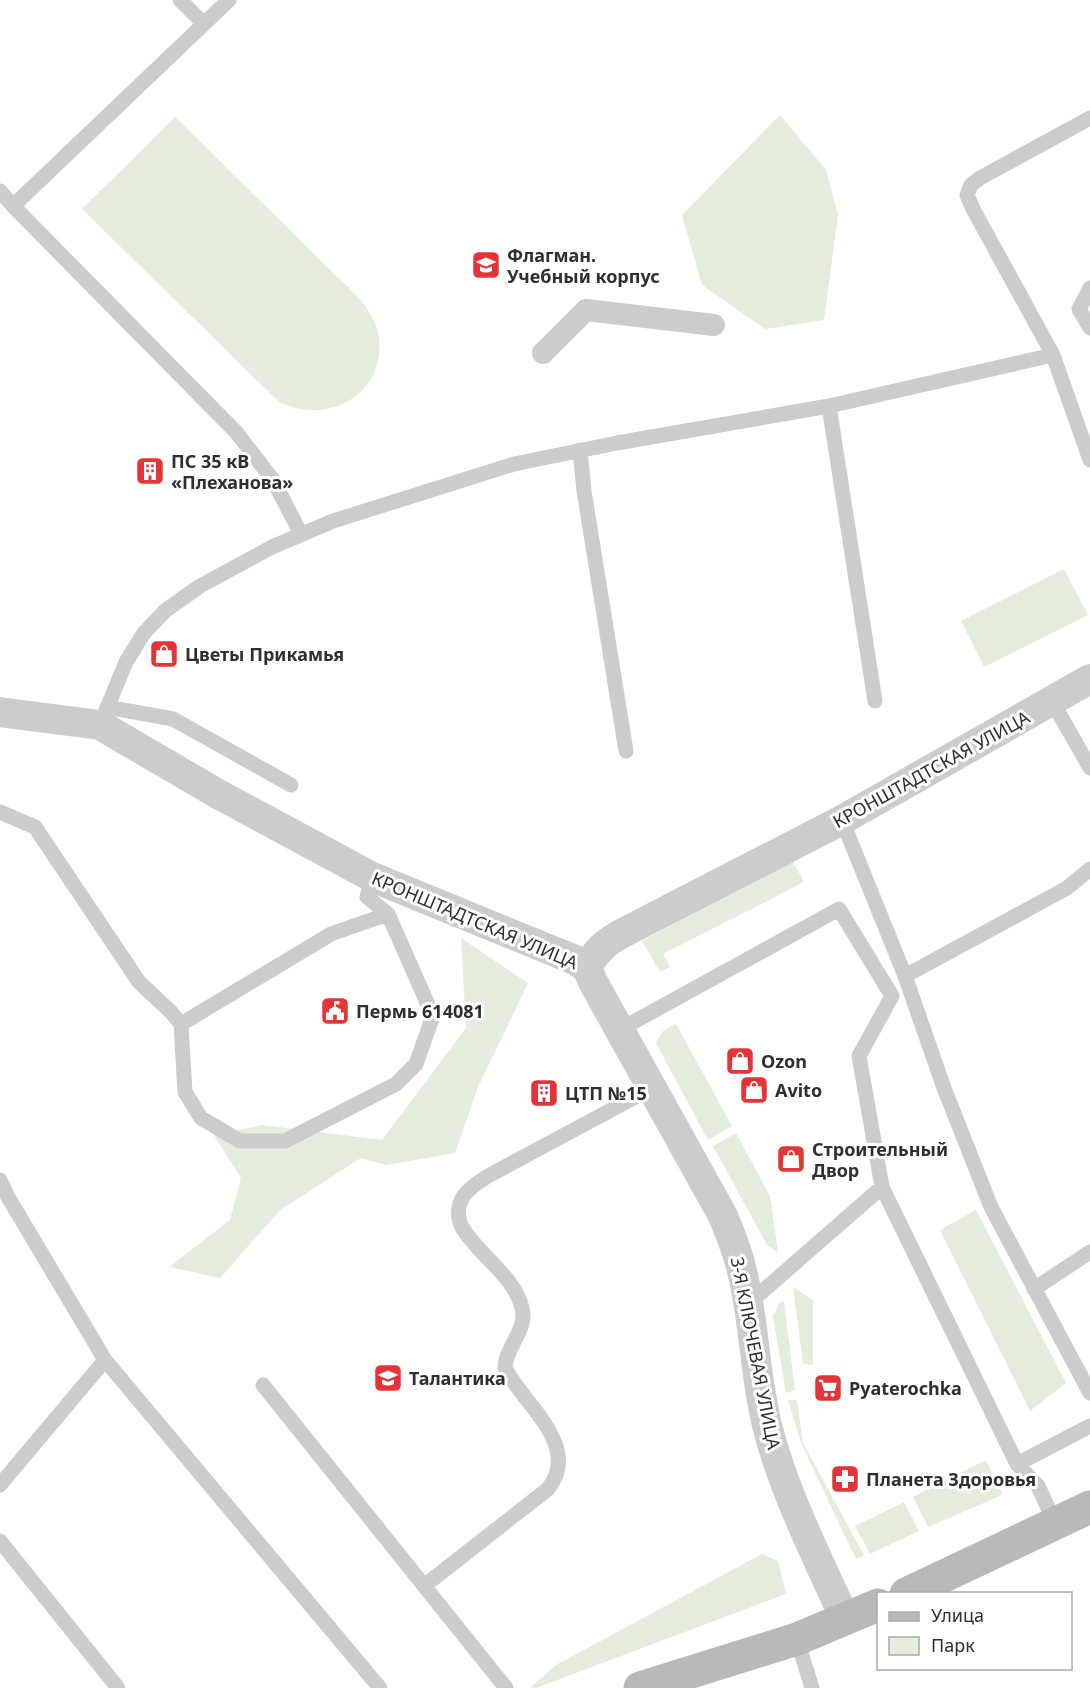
<svg xmlns="http://www.w3.org/2000/svg" width="1090" height="1688" font-family="'Noto Sans',sans-serif">
  <rect width="100%" height="100%" fill="#fff"/>
  <path fill="#e4ecdd" d="M780 115 826 170 838 215 824 320 765 329 702 285 682 215Z
    M175 117 361 300C369 311 377 323 379 338 386 395 326 427 278 401L82 209Z
    M1064 569 1088 615 984 667 961 621Z
    M792 860 804 882 663 954 670 967 660 972 642 941Z
    M461 938 528 983 478 1087 455 1153 386 1165 361 1158 280 1210 220 1278 169 1267 230 1220 241 1178 214 1135 263 1125 382 1140 466 1028Z
    M676 1024 732 1126 708 1140 656 1043 663 1031Z
    M736 1133 770 1196 778 1252 767 1245 713 1146Z
    M976 1210 1066 1383 1030 1411 940 1230Z
    M793 1287 813 1300V1365L803 1364Z
    M780 1302H784L795 1390 786 1393 773 1316Z
    M788 1400H797L803 1443 864 1555 856 1559 801 1443Z
    M984 1461 987 1462 1002 1493 1000 1496 928 1527 913 1497Z
    M904 1502 919 1531 870 1554 855 1526Z
    M762 1554 778 1561 786 1594 536 1688 531 1687 556 1665Z"/>
  <g fill="none" stroke-linecap="round" stroke-linejoin="round">
    <path stroke="#ccc" stroke-width="15" d="M180 0 204 24
      M229 0 13 206 236 432 273 480 301 534
      M0 191 13 206
      M1090 288 1079 309 1090 328
      M1053 355 973 209 967 195 971 185 980 178 1090 118
      M829 406 875 701
      M580 450 584 491 626 751
      M1052 701 1090 768
      M107 707 173 719 291 785
      M100 725 126 662 144 633 166 610 200 586 272 547 333 521 514 464 617 443 829 406 1053 355 1090 460
      M0 812 35 827 139 982 171 1012 181 1024 331 934 388 914 367 897 372 877
      M842 820 905 976 944 1088 991 1207 1090 1393
      M905 976 1067 888 1090 869
      M181 1024 185 1092 201 1118 240 1141H285L396 1084 416 1064 433 1016 388 914
      M619 1030 839 909 892 996 859 1056 882 1187
      M0 1180 8 1197 105 1360 380 1688
      M1034 1289 1090 1252
      M748 1304 882 1187 1017 1464 1038 1486 1055 1523
      M263 1385 506 1688
      M1017 1464 1090 1426
      M0 1485 105 1360
      M0 1541 118 1688
      M424 1586 548 1489C582 1446 524 1405 505 1368 505 1347 528 1330 522 1308 514 1275 478 1255 462 1227 456 1216 458 1202 466 1193 472 1186 480 1181 488 1176L652 1088
      M797 1639 812 1688"/>
    <path stroke="#ccc" stroke-width="22" d="M543 353 586 310 714 325"/>
    <path stroke="#ccc" stroke-width="30" d="M0 712 100 725 218 794 372 877 575 960 587 968
      M587 968 593 982 723 1216C730 1233 737 1250 741 1267 755 1320 754 1376 768 1429 784 1492 818 1559 845 1619
      M587 968C595 952 604 944 619 935L842 820 1090 679"/>
    <path stroke="#b9b9b9" stroke-width="33" d="M906 1594 1090 1507
      M640 1688 797 1639 878 1605"/>
  </g>
  <defs>
    <g id="school-square" transform="scale(1.5)"><rect x="-9" y="-9" width="18" height="18" rx="4" fill="#e43437" stroke="#fff"/><path d="M0-5L7-2L0 1L-7-2ZM-4 1L0 2.5L4 1V4Q0 6-4 4Z" fill="#fff"/></g>
    <g id="building-square" transform="scale(1.5)"><rect x="-9" y="-9" width="18" height="18" rx="4" fill="#e43437" stroke="#fff"/><path d="M-4-6H4V6H1V3H-1V6H-4ZM-2.5-4.3h1.7v1.8h-1.7ZM.8-4.3h1.7v1.8H.8ZM-2.5-1h1.7V.8h-1.7ZM.8-1h1.7V.8H.8Z" fill="#fff"/></g>
    <g id="shop-square" transform="scale(1.5)"><rect x="-9" y="-9" width="18" height="18" rx="4" fill="#e43437" stroke="#fff"/><path d="M-5-2.5h2.3a2.7 3.5 0 0 1 5.4 0H5L5.5 6h-11ZM-1.5-2.5h3a1.5 2.3 0 0 0-3 0Z" fill="#fff"/></g>
    <g id="civic-square" transform="scale(1.5)"><rect x="-9" y="-9" width="18" height="18" rx="4" fill="#e43437" stroke="#fff"/><path d="M-.6-6.5H3V-4.5H.6V-3L4-1V1h2V6H-6V1h2V-1L-.6-3ZM-1.2 2.5V6h2.4V2.5Z" fill="#fff"/></g>
    <g id="supermarket-square" transform="scale(1.5)"><rect x="-9" y="-9" width="18" height="18" rx="4" fill="#e43437" stroke="#fff"/><path d="M-6-5.5h2.5l.6 2H6L4.5 2H-2.5L-4.4-4H-6ZM-1.5 3.2a1.3 1.3 0 1 0 .1 0ZM3 3.2a1.3 1.3 0 1 0 .1 0Z" fill="#fff"/></g>
    <g id="pharmacy-square" transform="scale(1.5)"><rect x="-9" y="-9" width="18" height="18" rx="4" fill="#e43437" stroke="#fff"/><path d="M-2-6h4v4h4v4h-4v4h-4v-4h-4v-4h4Z" fill="#fff"/></g>
  </defs>
  <g fill-rule="evenodd">
    <use href="#school-square" x="486" y="265"/>
    <use href="#building-square" x="150" y="471"/>
    <use href="#shop-square" x="164" y="654"/>
    <use href="#civic-square" x="335" y="1011"/>
    <use href="#shop-square" x="740" y="1061"/>
    <use href="#shop-square" x="754" y="1090"/>
    <use href="#building-square" x="544" y="1093"/>
    <use href="#shop-square" x="791" y="1159"/>
    <use href="#school-square" x="388" y="1378"/>
    <use href="#supermarket-square" x="828" y="1388"/>
    <use href="#pharmacy-square" x="845" y="1479"/>
  </g>
  <g text-anchor="middle" dominant-baseline="central" stroke-width="6" stroke-linejoin="round" paint-order="stroke">
    <g font-size="18" font-weight="bold" fill="#2f2f2f" stroke="#fff" text-anchor="start">
      <text x="507" y="255">Флагман.<tspan x="507" dy="21">Учебный корпус</tspan></text>
      <text x="171" y="461">ПС 35 кВ<tspan x="171" dy="21">«Плеханова»</tspan></text>
      <text x="185" y="654">Цветы Прикамья</text>
      <text x="356" y="1011">Пермь 614081</text>
      <text x="761" y="1061">Ozon</text>
      <text x="775" y="1090">Avito</text>
      <text x="565" y="1093">ЦТП №15</text>
      <text x="812" y="1149">Строительный<tspan x="812" dy="21">Двор</tspan></text>
      <text x="409" y="1378">Талантика</text>
      <text x="849" y="1388">Pyaterochka</text>
      <text x="866" y="1479">Планета Здоровья</text>
    </g>
    <g font-size="18" fill="#2f2f2f" stroke="#fff">
      <text transform="translate(931 769) rotate(-29)">КРОНШТАДТСКАЯ УЛИЦА</text>
      <text transform="translate(475 920) rotate(23)">КРОНШТАДТСКАЯ УЛИЦА</text>
      <text transform="translate(756 1353) rotate(79)">3-Я КЛЮЧЕВАЯ УЛИЦА</text>
    </g>
  </g>
  <rect x="877" y="1592" width="195" height="78" fill="#ffffff" stroke="#acacac" stroke-width="1.5"/>
  <rect x="889" y="1612" width="30" height="9" fill="#b9b9b9" stroke="#acacac" stroke-width="1.5"/>
  <text x="931" y="1622" font-size="18" fill="#2f2f2f">Улица</text>
  <rect x="889" y="1637" width="30" height="18" fill="#e4ecdd" stroke="#acacac" stroke-width="1.5"/>
  <text x="931" y="1652" font-size="18" fill="#2f2f2f">Парк</text>
</svg>
